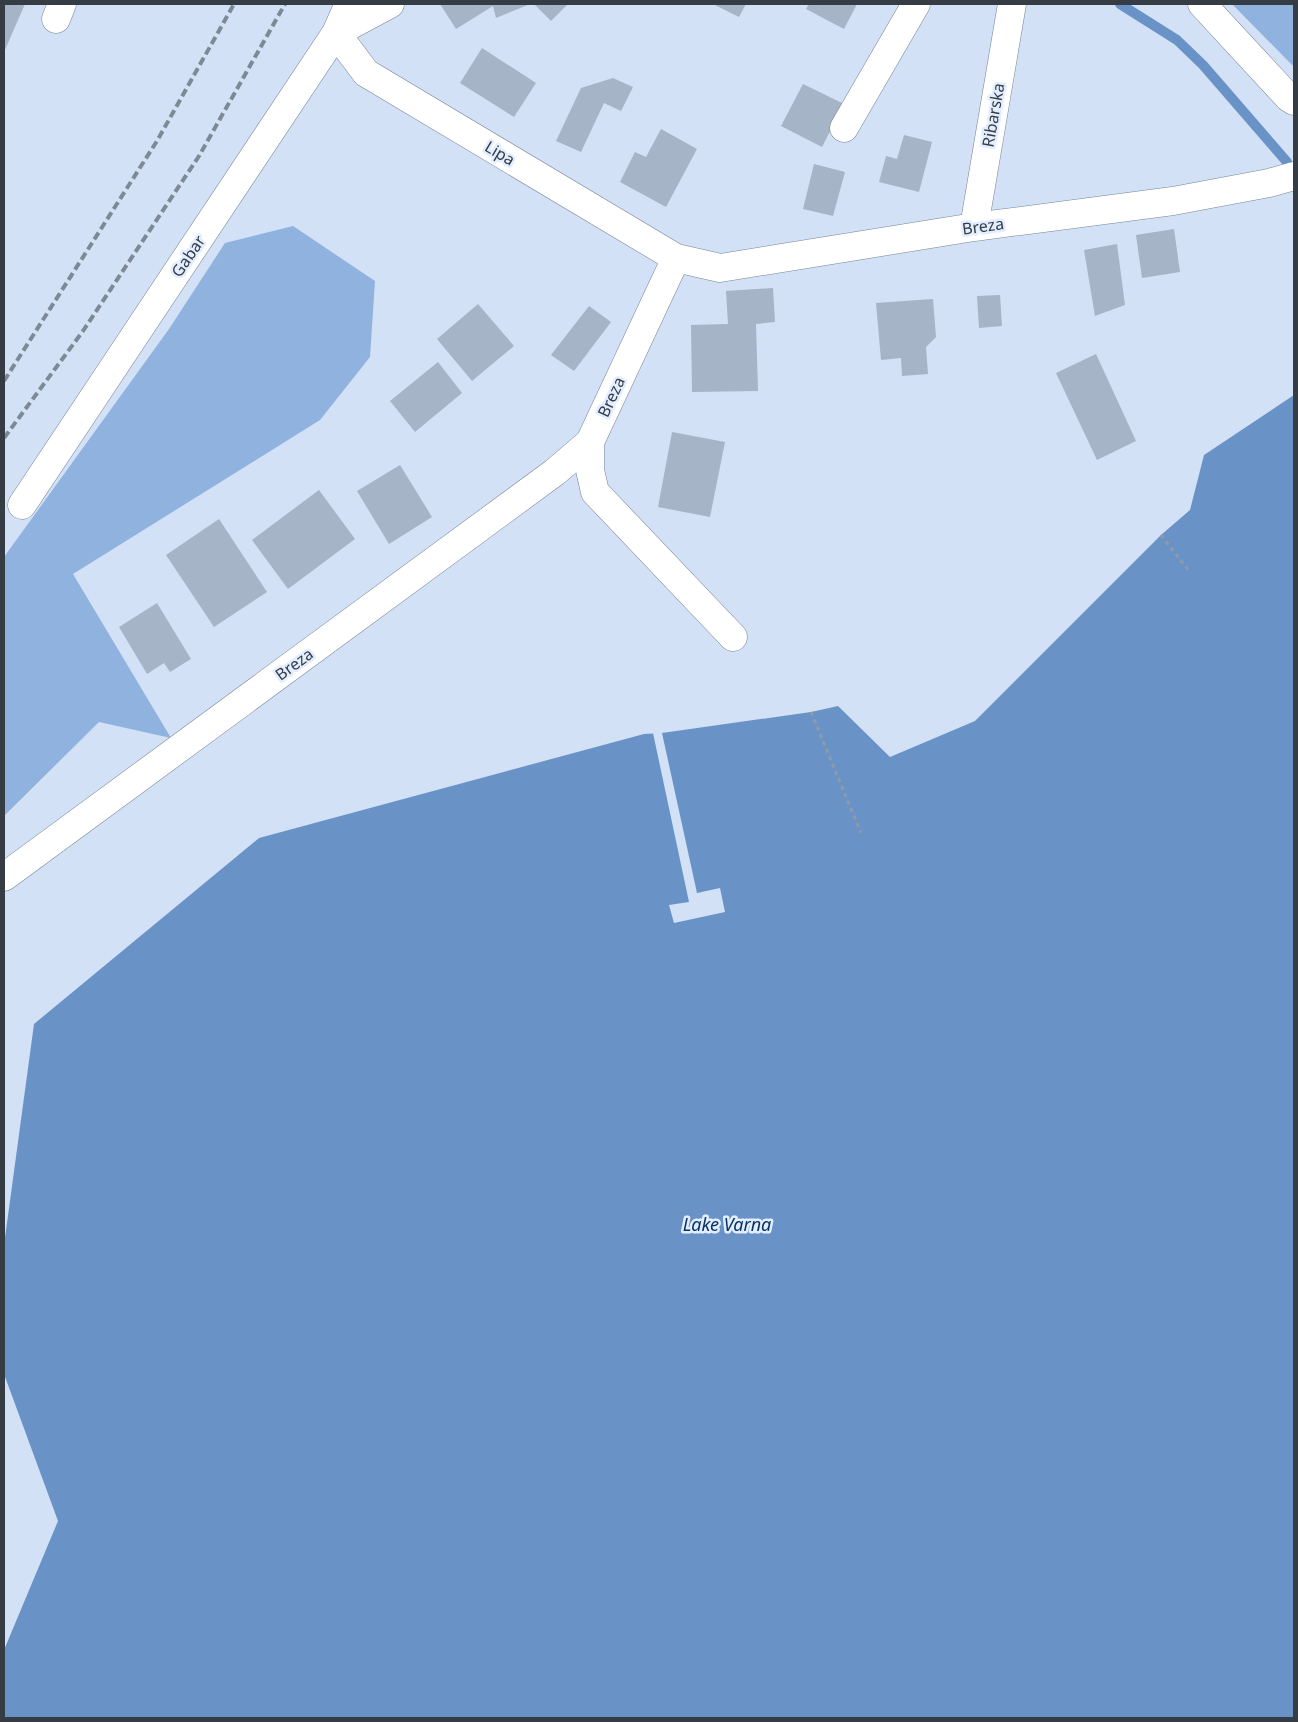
<svg xmlns="http://www.w3.org/2000/svg" width="1298" height="1722" font-family="'Noto Sans',sans-serif">
  <rect width="100%" height="100%" fill="#d2e1f5"/>
  <path fill="#8fb2df" d="M1232 4H1294V67Z
    M293 226 375 281 370 357 320 420 73 574 171 738 99 722 4 816V557L169 329 225 243Z"/>
  <path fill="#6992c7" d="M1294 395V1718H4V1650L58 1521 4 1374V1245L34 1024 259 838 644 734 662 733 811 712 838 706 890 757 975 721 1161 535 1190 510 1204 455Z"/>
  <path fill="#d2e1f5" d="M653 733H662L697 893 720 888 725 912 674 923 669 905 689 902Z"/>
  <g fill="none" stroke-linecap="round" stroke-linejoin="round">
    <path stroke="#6992c7" stroke-width="10" d="M1120 4 1177 40 1203 65 1287 162"/>
  </g>
  <path fill="#a5b4c7" d="M4 4H25L4 52Z
    M440 4H530L496 18 493 6 456 29Z
    M534 4H568L551 21Z
    M713 4H746L739 17Z
    M809 4H857L844 29 806 9Z
    M482 48 536 83 514 117 460 83Z
    M613 78 633 87 621 111 604 103 581 152 556 141 581 88Z
    M803 84 844 104 822 147 781 126Z
    M661 129 697 149 666 207 620 182 635 152 646 157Z
    M904 135 932 142 919 192 879 182 886 156 897 159Z
    M814 164 845 172 833 216 803 209Z
    M1174 229 1180 272 1142 278 1136 235Z
    M1117 244 1125 305 1095 316 1084 250Z
    M773 288 775 322 756 324 758 391 692 392 691 325 728 324 726 291Z
    M1000 295 1002 326 979 328 977 296Z
    M933 299 936 337 926 347 928 374 902 376 901 358 881 360 876 303Z
    M478 304 514 346 472 381 437 339Z
    M589 306 611 322 574 371 551 355Z
    M1096 354 1136 441 1097 460 1056 373Z
    M438 362 462 393 415 432 390 401Z
    M672 432 725 442 710 517 658 507Z
    M400 465 432 517 389 544 357 491Z
    M319 490 355 539 288 589 252 540Z
    M219 519 267 592 214 627 166 555Z
    M157 603 191 659 170 672 164 663 147 674 119 627Z"/>
  <g fill="none" stroke-linecap="round" stroke-linejoin="round">
    <g stroke="#768496" stroke-width="29">
      <path id="minor" d="M390 4 336 33 366 73 676 258
        M1202 4 1289 98 1294 101
        M56 19 62 4
        M844 128 916 4
        M974 227 1012 4
        M590 442V470L595 492 733 637
        M22 505 336 33 349 4
        M4 877 555 472 590 442 676 258 720 268 974 227 1173 201 1269 183 1294 176"/>
    </g>
    <path stroke="#8f9aa9" stroke-width="3" stroke-dasharray="4 4" stroke-linecap="butt" d="M1161 535 1189 571
      M811 712 861 833"/>
    <use href="#minor" stroke="#fff" stroke-width="28"/>
    <path stroke="#7e8996" stroke-width="4" stroke-dasharray="8 4" stroke-linecap="butt" d="M4 381 157 141 234 4
      M4 438 83 331 199 156 285 4"/>
  </g>
  <g text-anchor="middle" dominant-baseline="central" stroke-width="5" stroke-linejoin="round" paint-order="stroke">
    <g font-size="16" fill="#363c44" stroke="#e2eeff">
      <text transform="translate(993 115) rotate(-80)">Ribarska</text>
      <text transform="translate(500 153) rotate(31)">Lipa</text>
      <text transform="translate(983 226) rotate(-8)">Breza</text>
      <text transform="translate(188 256) rotate(-56)">Gabar</text>
      <text transform="translate(611 397) rotate(-65)">Breza</text>
      <text transform="translate(294 664) rotate(-36)">Breza</text>
    </g>
    <g font-size="18" font-style="italic" fill="#073363" stroke="#e2eeff">
      <text x="727" y="1224">Lake Varna</text>
    </g>
  </g>
  <rect width="1298" height="1722" fill="none" stroke="#363c44" stroke-width="10"/>
</svg>
